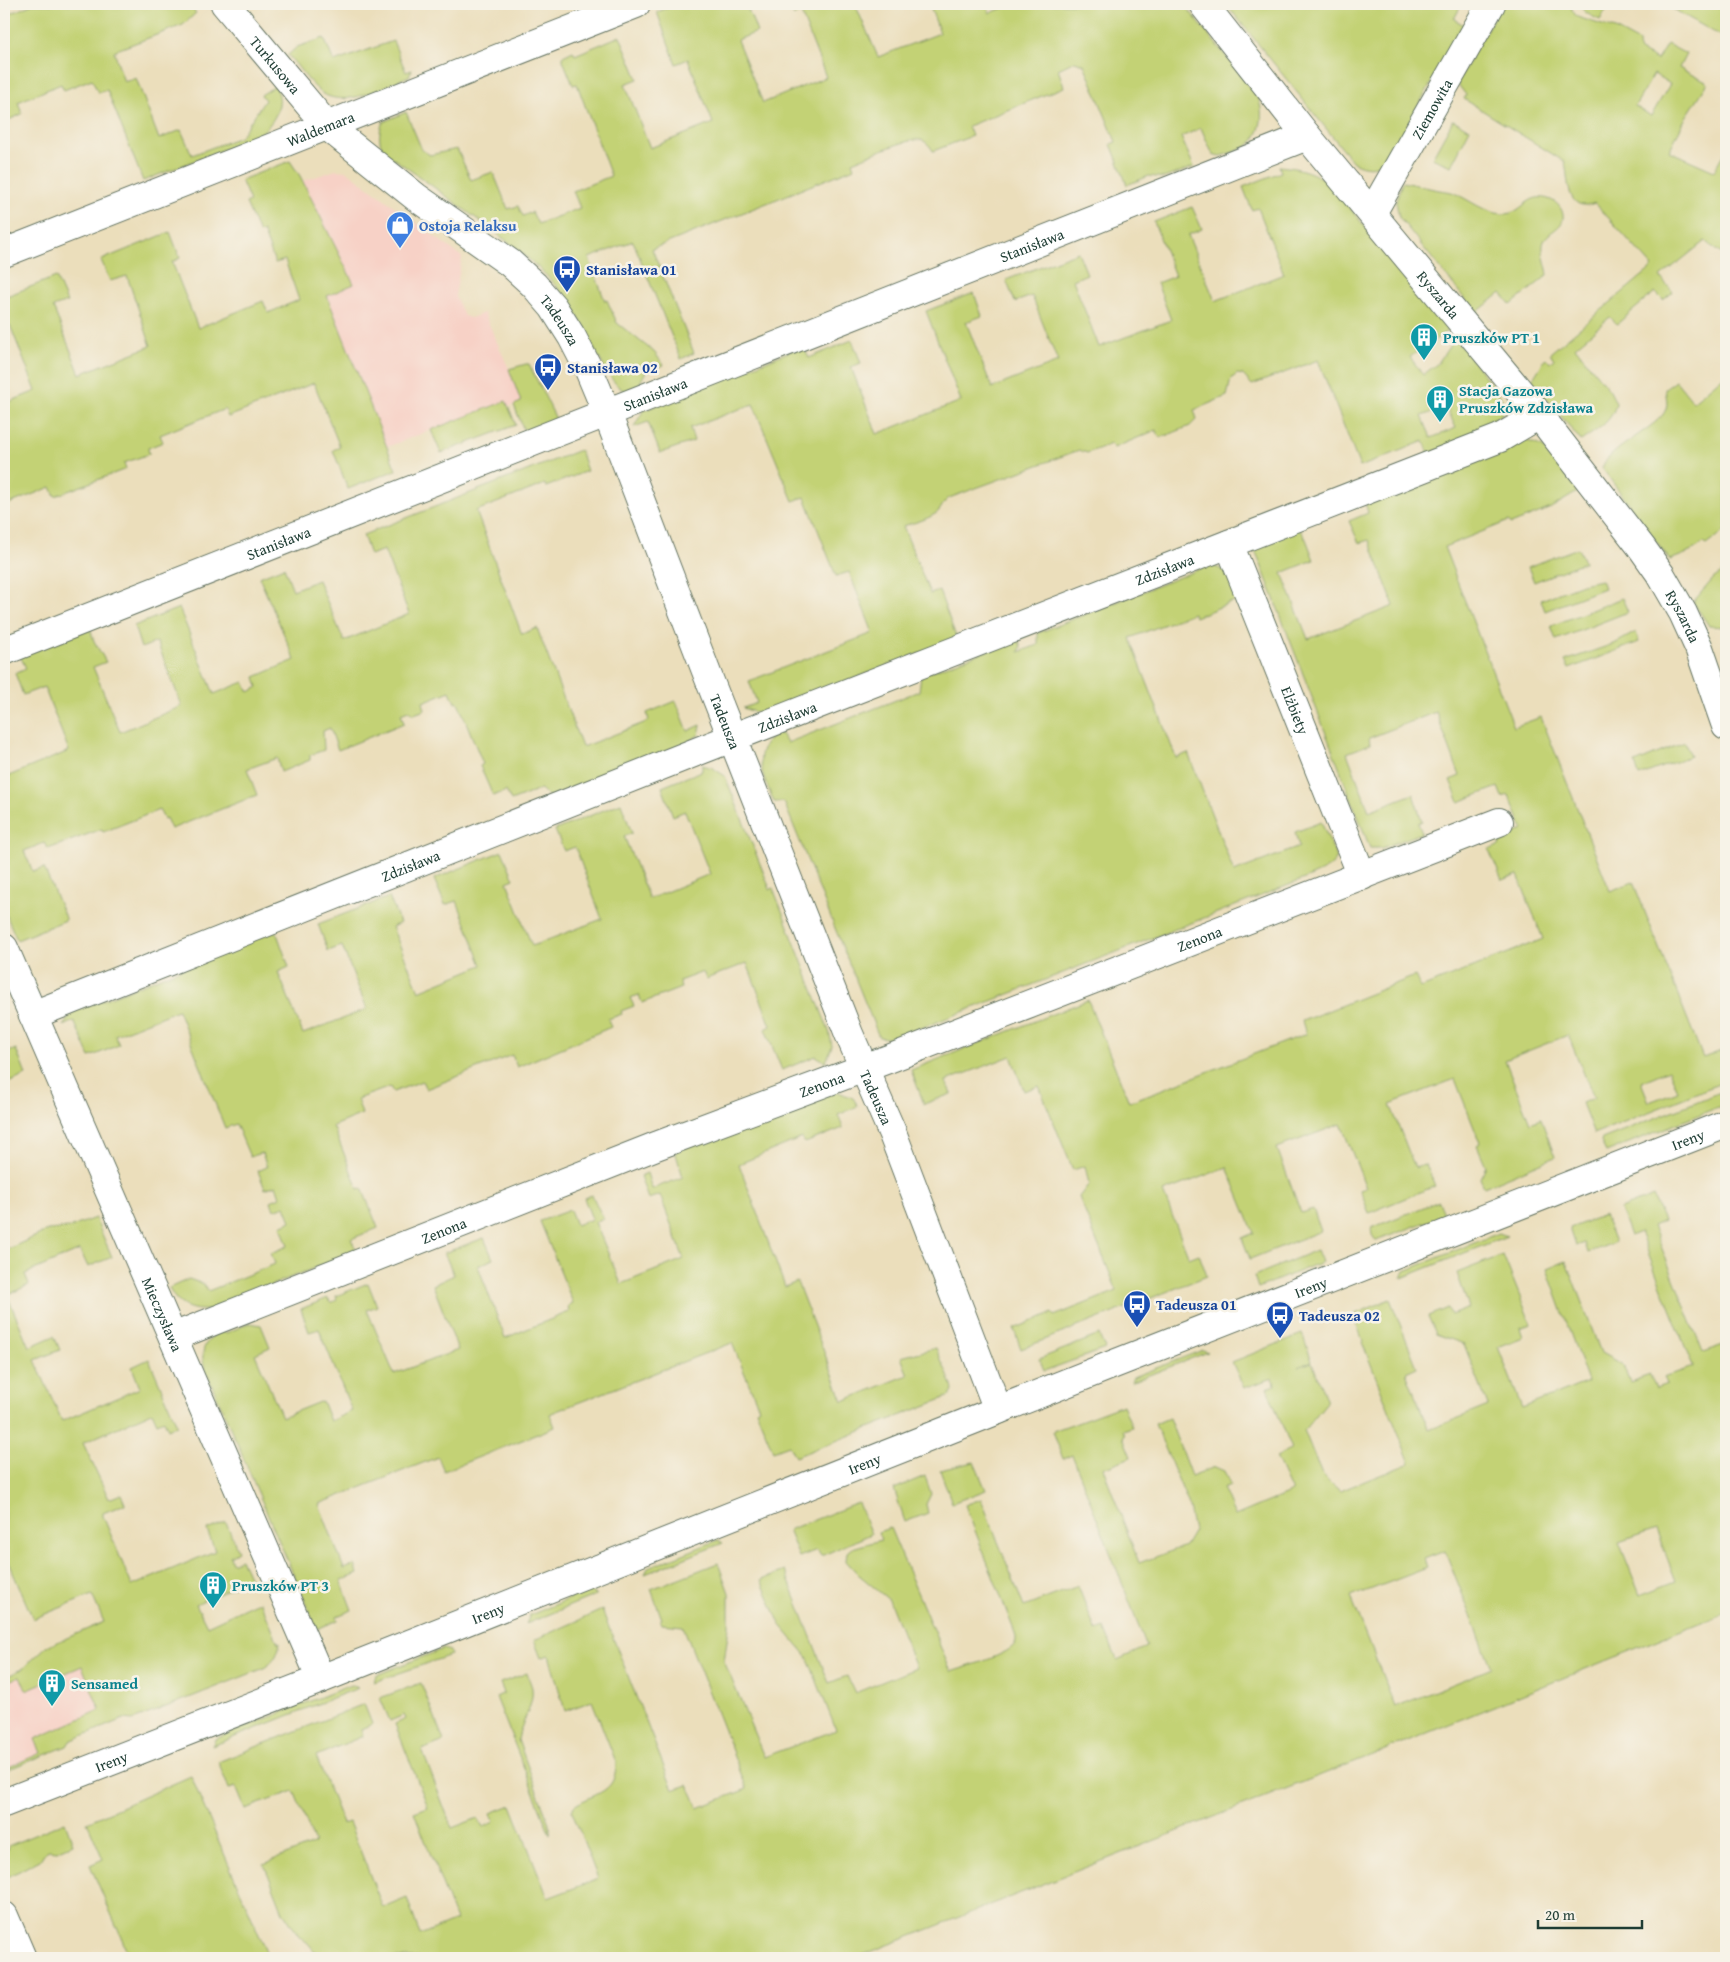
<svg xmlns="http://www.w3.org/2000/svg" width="1730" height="1962" font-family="'Gentium Book Plus',serif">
  <rect width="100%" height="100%" fill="#f7f3e8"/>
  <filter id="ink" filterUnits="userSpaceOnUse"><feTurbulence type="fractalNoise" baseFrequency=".02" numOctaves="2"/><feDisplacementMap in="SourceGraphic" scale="10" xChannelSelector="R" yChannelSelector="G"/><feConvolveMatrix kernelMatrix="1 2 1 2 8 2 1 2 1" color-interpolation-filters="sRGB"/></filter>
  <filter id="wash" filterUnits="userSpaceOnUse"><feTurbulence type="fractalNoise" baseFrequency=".0096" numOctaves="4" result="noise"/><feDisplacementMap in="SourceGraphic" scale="20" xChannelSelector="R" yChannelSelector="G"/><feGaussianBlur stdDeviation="1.12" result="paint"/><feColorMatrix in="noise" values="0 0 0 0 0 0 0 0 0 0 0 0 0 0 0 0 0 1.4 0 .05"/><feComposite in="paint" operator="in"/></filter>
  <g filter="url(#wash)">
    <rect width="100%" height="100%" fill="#ebdebb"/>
    <path fill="#f7d1c6" d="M336 170 347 171 462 257 455 296 464 316 471 318 484 313 509 369 521 402 508 407 506 401 387 447 327 296 353 283 303 181Z
      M124 1630 156 1702 4 1769V1683Z"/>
    <path fill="#c3d275" stroke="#718854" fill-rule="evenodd" d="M33 4H188L196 13 183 25 114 51 124 82 136 78 159 139 181 130 192 155 240 137 265 100 261 95 275 86C287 104 272 126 257 136L143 181 107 90 98 93 92 79 64 90 61 84 18 102 22 114 4 122V16Z
      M678 4H746L757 32 737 40 763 103 826 77 801 13 794 16 789 4H855L878 57 940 33 929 4H986L990 13 1013 4H1184L1257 95C1264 110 1263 130 1251 143 1244 150 1228 153 1219 157L1213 155 1201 128 1181 137 1194 167 1164 178 1149 176 1127 185 1111 144 1116 142 1084 64 1075 61 1058 69 1064 87 968 126 972 136 933 151C930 146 927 142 921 140 910 137 865 157 852 162L854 168 852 169 652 249 694 353 681 359 633 241 589 258 605 301 607 300 617 323 654 352 664 365 646 372C640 380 637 397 623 390 606 381 584 324 572 306 546 269 509 242 473 216 445 195 416 174 387 154 378 145 378 133 383 122L406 112 422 150 430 155 457 149 471 180 493 172 508 209 518 206 523 216 532 212 538 224 580 208 573 191 611 176 577 84 573 85 563 60V56L573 51 575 55 620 36 638 79 625 84 650 148 713 123 688 59 676 64 657 12Z
      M1226 4H1462L1454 19 1464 25 1387 161C1375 169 1365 168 1353 162Z
      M1501 4H1572V10L1577 17 1615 29 1639 42 1638 46 1640 51 1657 60 1667 44 1686 54 1679 68 1708 83 1686 117 1669 151 1714 171 1726 150V257L1705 241 1660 277 1673 292 1663 300 1655 292 1617 324 1610 317 1575 347 1610 391 1616 403C1613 422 1595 431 1581 441L1532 380 1546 358 1550 363 1554 359 1550 353 1653 267 1595 203C1565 214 1569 179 1565 162L1464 99 1466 95 1457 83ZM1654 74 1670 84 1651 116 1635 106Z
      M1580 4H1610L1600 20C1591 16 1583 13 1580 4Z
      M1667 4H1726V39L1666 5Z
      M324 38 334 62 393 41 406 72 412 70 409 76C385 86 342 112 318 90 307 80 298 66 288 55L297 47Z
      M1453 120 1470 129 1451 166 1432 158Z
      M290 161 300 176 354 284 327 296 396 470 348 489 333 450 340 447 314 383 228 417 225 409 160 435 163 442 148 448 149 454 124 463 126 469 55 496 51 487 4 506V404L36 391 10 325 4 327V297L56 277 67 302 53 307 80 374 151 346 127 276 110 281 101 260 170 232 180 258 172 262 198 328 263 301 268 313 299 300 285 260 275 263 263 231 259 233 246 203 250 201 241 180Z
      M1279 166C1300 168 1316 172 1332 186L1449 330 1410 357 1423 375 1438 363 1455 338 1499 394 1502 400V413L1494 426 1429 454 1424 441 1360 467 1318 360 1252 385 1243 375 1237 374 1231 379 1227 396 1194 410 1197 419 1190 426 1160 438 1156 430 1114 448 1111 444 1087 453 1079 450 949 498C941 504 942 510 935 514 926 520 913 523 903 526L930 594 939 591 957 639 764 713H757L743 708 757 703 749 681 873 633 849 572 836 576 805 497 793 501 753 404 690 428 694 441 660 453 648 422 634 427 643 411 803 346 809 358 852 340 861 363 851 367 877 434 961 401 926 311 974 293 982 316 966 322 992 388 1058 362 1032 296 1015 302 1006 280 1078 252 1087 274 1073 280 1099 347 1171 320 1157 283 1175 276 1154 222 1192 207 1202 229 1188 235 1215 301 1284 274 1258 208 1252 210 1243 187 1281 172ZM1446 407 1456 428 1431 438 1422 416Z
      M1402 182C1415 184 1427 188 1439 190 1445 191 1450 191 1454 193 1470 200 1485 213 1503 214 1523 215 1527 190 1551 200 1556 202 1560 206 1562 211 1568 228 1549 229 1544 241 1540 250 1547 265 1548 275L1511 305 1501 293 1476 313 1399 217 1396 202Z
      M526 364H529L557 421 525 433 514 405 521 402 509 369Z
      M1726 374V530L1706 545 1703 543 1690 552 1670 560 1602 468C1609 447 1660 427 1666 409 1668 404 1666 395 1665 389L1676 381 1693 402Z
      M506 401 516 425 441 453 440 451 431 430Z
      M1528 441 1543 447 1579 491 1551 508 1511 524 1509 521 1444 547 1514 727 1541 717 1610 891 1633 882 1703 1058 1726 1049V1081L1594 1134 1582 1103 1594 1098 1568 1035 1505 1060 1530 1123 1541 1119 1555 1157 1484 1187 1480 1178 1486 1166 1477 1145 1480 1143 1455 1079 1390 1104 1415 1168 1426 1164 1435 1186 1369 1213 1360 1190 1366 1188 1341 1124 1277 1148 1301 1213 1313 1209 1321 1231 1250 1259 1242 1238 1254 1233 1227 1167 1163 1192 1189 1258 1199 1254 1207 1276 1021 1349 1014 1329 1052 1313 1054 1316 1117 1291 1079 1197 1089 1184 1085 1166 1073 1170 1039 1086 1024 1091 1011 1056 946 1081 951 1094 924 1104 911 1070 1088 1000 1129 1102 1306 1034 1302 1021 1415 976 1421 988 1543 939 1518 875 1502 880 1489 850 1500 845 1498 840 1523 830 1509 795 1502 797 1498 787 1459 802 1450 780 1460 776 1436 712 1369 738 1370 744 1347 753 1369 811 1413 794 1422 821 1418 823 1422 833 1382 848H1370L1258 557 1255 551 1260 545 1299 528 1306 539 1314 560 1282 573 1308 639 1394 606 1369 540 1359 543 1349 521 1368 513 1365 502 1518 442ZM1669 1070 1678 1091 1649 1102 1641 1082Z
      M580 450 587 471 546 487 545 484 476 511 521 632 522 634 537 628 582 747 649 721 647 713 676 701 688 731 701 725 699 735 686 743 552 797 547 795 541 789 511 801 506 791 493 796 480 766 483 764 458 702 455 703 450 691 423 702 425 710 414 714 408 711 401 714 404 723 338 750 330 728 323 731 324 750 310 755V760L281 772 277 758 247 769 257 795 171 829 166 818 164 819 159 810 103 832 102 829 48 849 44 843 24 851 33 872 44 868 66 920 17 940 4 910V778L69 751 44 687 23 695 15 673 26 668 20 656 90 628 94 641 106 662 93 667 120 732 182 706 157 642 141 648 134 626 179 608 214 694 244 682 249 692 258 687 255 677 295 660 259 577 284 567 293 590 318 580 344 641 409 614 384 550 370 555 363 535Z
      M1578 548 1584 562 1534 582 1528 567Z
      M1210 565 1226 571 1240 599 1195 617 1193 613 1130 638 1176 758 1188 753 1234 872 1299 847 1295 832 1321 822 1337 858C1331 869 1322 871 1312 876L893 1039 879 1037 784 802H774C763 775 748 752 779 731L787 743 919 691 921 675 1016 640 1019 641 1021 647 1019 652 1038 645V633Z
      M1726 567V627L1709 626 1693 602 1714 578 1725 571 1723 568Z
      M1601 580 1604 588 1545 611 1541 600 1582 584Z
      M1622 598 1628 612 1556 640 1551 626Z
      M1636 632 1639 642 1569 669 1565 661 1616 643Z
      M1685 742 1690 756 1639 776 1635 763Z
      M702 765 713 768 725 776 770 889 773 888 829 1031 832 1046 826 1062 816 1056 782 1070 765 1029 771 1026 747 963 706 979 703 972 679 981 681 988 642 1003 639 995 630 998 634 1006 621 1011 622 1014 608 1019 611 1027 517 1067 512 1055 426 1089 422 1081 393 1092 390 1087 357 1099 362 1114 333 1126 358 1189 362 1188 378 1228 351 1239 357 1251 209 1310C191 1311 177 1306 169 1288L189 1279 203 1284 208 1291 275 1264 271 1253 288 1246 281 1226 291 1221 285 1206 274 1210 271 1201 280 1197 276 1185 265 1189 258 1171 267 1167 262 1153 250 1157 236 1124 225 1128 178 1010 115 1035 119 1045 90 1057 74 1021 63 1026 73 1012 276 931 289 967 278 972 303 1034 367 1009 342 946 328 951 318 924 389 897 400 923 392 927 419 991 482 965 457 901 445 905 434 879 502 851 514 879 507 882 532 946 602 919 575 847 564 851 555 830 621 803 632 833 624 836 649 899 710 874 685 811 673 816 662 787 702 771Z
      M16 1049 26 1075 4 1085V1054Z
      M1726 1090V1104L1606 1152 1601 1142 1602 1139Z
      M836 1091 853 1098 858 1106 838 1115 843 1128 805 1143 802 1138 739 1164 785 1287 797 1282 843 1401 908 1375 901 1357 936 1348 952 1385 953 1390 950 1396 795 1457 789 1445 773 1451 756 1410 759 1408 732 1343 554 1412 550 1414 555 1427 444 1471 438 1457 319 1504 344 1569 355 1565 358 1574 341 1581 352 1610 337 1616 338 1620 317 1629 205 1369C199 1348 206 1340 222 1329L226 1333 250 1323 261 1325 270 1347 255 1354 282 1417 322 1401 330 1421 352 1411 319 1329 309 1332 301 1309 328 1298 331 1303 337 1300 336 1296 368 1283 377 1306 367 1310 394 1374 458 1350 433 1285 454 1275 444 1253 484 1238 493 1259 478 1266 505 1338 569 1312 568 1306 573 1303 540 1221 570 1210 576 1225 592 1219 584 1198 592 1195 603 1218 595 1222 621 1284 684 1259 660 1195 648 1199 640 1176 647 1173 652 1189 683 1177 675 1151Z
      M1653 1196 1664 1221 1653 1226 1703 1352 1726 1344V1612L1395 1746 855 1958H318L316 1953 308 1943 300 1937 283 1912 264 1864 315 1843 294 1791 245 1809 236 1787 229 1789 218 1762 364 1704 372 1724 361 1729 363 1736 316 1756 343 1824 349 1822 383 1908 407 1898 420 1935 456 1920 414 1812 428 1807 395 1724 406 1719 404 1715 390 1721 380 1698 421 1683 444 1741 422 1750 452 1828 478 1818 483 1827 494 1822 491 1813 511 1805 548 1898 598 1879 572 1811 574 1806C595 1792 617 1794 616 1762L592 1701 565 1711 549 1655 541 1658 534 1640 602 1610 673 1790 688 1785 698 1808 747 1789 683 1626 662 1624 660 1620 662 1619 651 1589 718 1563 729 1593V1627L724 1661 764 1757 836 1730 807 1656 780 1624 761 1580 785 1571 829 1683 847 1676 855 1693 916 1668 889 1600 858 1574 846 1561 847 1552 852 1548 881 1540 878 1532 890 1528 951 1672C965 1667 1006 1656 1014 1645 1017 1641 1016 1637 1015 1633L965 1505 981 1499 1024 1607 1078 1586 1096 1631 1104 1628 1117 1660 1147 1647 1073 1457 1072 1455 1063 1459 1053 1431 1123 1405 1132 1427 1123 1430 1125 1436 1123 1437 1131 1457 1103 1468 1139 1563 1185 1546 1194 1531 1188 1503 1155 1424 1169 1418 1191 1476 1215 1467 1224 1471 1230 1485 1223 1488 1235 1516 1292 1492 1276 1457 1292 1449 1267 1388 1275 1385 1273 1378 1244 1388 1232 1362 1302 1334 1312 1361 1298 1367 1312 1362 1327 1402 1304 1430 1322 1475 1340 1491 1410 1463 1362 1342 1363 1341 1353 1315 1390 1299 1417 1367 1406 1372 1429 1430 1488 1406 1464 1344 1436 1334 1428 1316 1448 1308 1451 1315 1469 1308 1457 1273 1503 1255 1531 1324 1520 1328 1523 1337 1498 1347 1522 1408 1588 1382 1547 1269 1566 1261 1601 1353 1623 1365 1630 1382 1650 1375 1656 1388 1667 1384 1664 1377 1693 1367 1640 1232 1630 1236 1620 1209ZM1656 1529 1676 1581 1640 1595 1619 1542ZM1445 1551 1492 1668 1395 1707 1351 1597 1427 1568 1424 1559Z
      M1439 1201 1444 1215 1376 1241 1372 1235 1371 1228Z
      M1604 1215 1615 1242 1588 1253 1585 1243 1576 1246 1570 1228Z
      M95 1218 112 1257 88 1267 80 1250 25 1274 29 1285 7 1295 29 1347 54 1336 60 1350 35 1360 62 1421 140 1388 132 1367 149 1359 177 1425 168 1429 164 1420 157 1423 152 1412 83 1443 109 1499 121 1494 125 1504 103 1513V1516L132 1586 215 1551 207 1530 226 1522 238 1551 230 1556 232 1563 241 1559 250 1579 196 1604 207 1626 260 1601 278 1643 280 1642C278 1655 274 1663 262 1669L133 1720 123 1719 70 1741 67 1746 4 1771V1769L41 1753 35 1739 100 1710 82 1666 26 1690 20 1676 4 1683V1678L22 1669 46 1647 104 1622 92 1595 33 1619 4 1552V1251L49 1230 69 1228Z
      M1499 1233 1507 1236 1402 1278 1405 1271Z
      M1317 1250 1322 1262 1258 1288 1254 1276Z
      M1099 1335 1105 1349 1044 1371 1039 1359Z
      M1203 1350 1208 1352 1131 1382 1133 1377Z
      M974 1462 986 1490 952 1503 940 1470Z
      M925 1476 931 1494 926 1504 928 1513 905 1522 894 1489Z
      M858 1503 871 1534 821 1556 817 1550 799 1557 788 1530Z
      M718 1540 723 1543 645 1574 648 1568Z
      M588 1591 596 1595 526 1624 530 1615Z
      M443 1649 450 1651 451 1655 374 1682 376 1675Z
      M527 1673C528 1678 531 1683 532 1688 535 1703 520 1724 518 1740L550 1826V1834L496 1697 504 1693 500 1683Z
      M351 1685 358 1688 212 1746 215 1739Z
      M191 1776 201 1800 269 1958H130L90 1865 103 1859 87 1822Z
      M65 1822 73 1844 57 1851 49 1850 45 1852 40 1860 4 1879V1850L9 1848 8 1846Z"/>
  </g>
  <g filter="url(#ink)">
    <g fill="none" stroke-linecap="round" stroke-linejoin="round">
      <g stroke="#667563" stroke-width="30">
        <g id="minor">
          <path id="s1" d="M225 4 327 126 416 197 510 263 534 285 553 307 572 337 589 370 607 413 711 684 849 1034 892 1132 998 1410"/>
          <path id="s2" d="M1203 4 1307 136 1539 415 1642 548 1661 575 1683 613 1699 648 1726 726"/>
          <path id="s3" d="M1372 213 1491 4"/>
          <path id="s4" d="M4 253 636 4"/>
          <path id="s5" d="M1229 544 1362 876"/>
          <path id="s6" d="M4 651 1307 136"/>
          <path id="s7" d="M4 948 321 1679"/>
          <path id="s8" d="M33 1015 701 750 1500 438 1539 415"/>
          <path id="s9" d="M173 1337 656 1146 891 1058 1499 822"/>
          <path id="s10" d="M4 1803 321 1679 1114 1364 1726 1124"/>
          <path d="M4 1916 22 1958"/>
        </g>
      </g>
      <use href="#minor" stroke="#fff" stroke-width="28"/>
    </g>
  </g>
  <defs>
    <g id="shop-pin" transform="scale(1.4375)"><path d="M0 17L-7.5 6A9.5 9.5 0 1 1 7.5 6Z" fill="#3f7fe0" stroke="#f7f3e8"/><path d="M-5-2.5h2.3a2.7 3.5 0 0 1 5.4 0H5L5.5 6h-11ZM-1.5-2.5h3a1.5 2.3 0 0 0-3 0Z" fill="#fff"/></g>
    <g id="bus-pin" transform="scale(1.4375)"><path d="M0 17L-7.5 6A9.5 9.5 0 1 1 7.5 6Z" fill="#1a4fb4" stroke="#f7f3e8"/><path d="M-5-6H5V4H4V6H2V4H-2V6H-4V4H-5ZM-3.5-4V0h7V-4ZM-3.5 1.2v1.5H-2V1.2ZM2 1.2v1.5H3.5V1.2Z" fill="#fff"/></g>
    <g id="building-pin" transform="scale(1.4375)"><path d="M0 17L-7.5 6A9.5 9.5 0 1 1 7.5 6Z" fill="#0f9aa8" stroke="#f7f3e8"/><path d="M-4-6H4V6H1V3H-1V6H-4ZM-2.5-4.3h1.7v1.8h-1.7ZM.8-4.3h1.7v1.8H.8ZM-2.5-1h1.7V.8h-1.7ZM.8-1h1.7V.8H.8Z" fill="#fff"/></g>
  </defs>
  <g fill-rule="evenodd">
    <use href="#shop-pin" x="400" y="225"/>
    <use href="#bus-pin" x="567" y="269"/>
    <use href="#building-pin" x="1424" y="337"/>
    <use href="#bus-pin" x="548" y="367"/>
    <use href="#building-pin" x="1440" y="399"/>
    <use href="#bus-pin" x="1137" y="1304"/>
    <use href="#bus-pin" x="1280" y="1315"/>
    <use href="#building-pin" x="213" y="1585"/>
    <use href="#building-pin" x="52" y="1683"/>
  </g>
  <g text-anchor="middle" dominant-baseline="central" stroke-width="5" stroke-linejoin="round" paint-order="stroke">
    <g font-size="15" fill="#1f3d34" stroke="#f7f3e8">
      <text stroke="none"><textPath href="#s1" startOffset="79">Turkusowa</textPath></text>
      <text stroke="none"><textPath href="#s3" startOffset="120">Ziemowita</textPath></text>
      <text stroke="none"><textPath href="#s4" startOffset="340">Waldemara</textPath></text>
      <text stroke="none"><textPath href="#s6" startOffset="1105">Stanisława</textPath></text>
      <text stroke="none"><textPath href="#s2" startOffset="374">Ryszarda</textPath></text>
      <text stroke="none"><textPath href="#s1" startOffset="464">Tadeusza</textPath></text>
      <text stroke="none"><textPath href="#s6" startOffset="700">Stanisława</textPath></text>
      <text stroke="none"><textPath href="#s6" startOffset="295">Stanisława</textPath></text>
      <text stroke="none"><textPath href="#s8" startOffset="1216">Zdzisława</textPath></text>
      <text stroke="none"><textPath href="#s2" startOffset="779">Ryszarda</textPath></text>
      <text stroke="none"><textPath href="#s5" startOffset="179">Elżbiety</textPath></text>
      <text stroke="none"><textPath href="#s8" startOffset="811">Zdzisława</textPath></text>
      <text stroke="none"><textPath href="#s1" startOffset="899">Tadeusza</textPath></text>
      <text stroke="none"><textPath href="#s8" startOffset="406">Zdzisława</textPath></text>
      <text stroke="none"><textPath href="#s9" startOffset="1101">Zenona</textPath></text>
      <text stroke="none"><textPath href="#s9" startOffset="696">Zenona</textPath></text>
      <text stroke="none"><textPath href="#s1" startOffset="1304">Tadeusza</textPath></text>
      <text stroke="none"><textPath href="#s10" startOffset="1810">Ireny</textPath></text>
      <text stroke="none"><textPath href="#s9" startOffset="291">Zenona</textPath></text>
      <text stroke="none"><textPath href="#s10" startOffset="1405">Ireny</textPath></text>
      <text stroke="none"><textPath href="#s7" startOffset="399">Mieczysława</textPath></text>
      <text stroke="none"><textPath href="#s10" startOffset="925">Ireny</textPath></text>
      <text stroke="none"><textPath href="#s10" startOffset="520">Ireny</textPath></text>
      <text stroke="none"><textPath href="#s10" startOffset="115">Ireny</textPath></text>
    </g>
    <g font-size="15" font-weight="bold" fill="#366cbe" stroke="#f7f3e8" text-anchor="start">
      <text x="419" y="225">Ostoja Relaksu</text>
    </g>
    <g font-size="15" font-weight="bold" fill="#164399" stroke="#f7f3e8" text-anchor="start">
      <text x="586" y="269">Stanisława 01</text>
      <text x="567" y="367">Stanisława 02</text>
      <text x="1156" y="1304">Tadeusza 01</text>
      <text x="1299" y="1315">Tadeusza 02</text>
    </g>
    <g font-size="15" font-weight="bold" fill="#0d838f" stroke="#f7f3e8" text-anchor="start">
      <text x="1443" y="337">Pruszków PT 1</text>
      <text x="1459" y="390">Stacja Gazowa<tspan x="1459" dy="17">Pruszków Zdzisława</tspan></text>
      <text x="232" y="1585">Pruszków PT 3</text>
      <text x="71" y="1683">Sensamed</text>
    </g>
  </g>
  <rect width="1730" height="1962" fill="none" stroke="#f7f3e8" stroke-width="20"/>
  <path d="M1538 1920v8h104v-8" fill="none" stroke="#1f3d34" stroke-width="2.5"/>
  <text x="1545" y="1920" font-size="15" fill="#1f3d34" stroke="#f7f3e8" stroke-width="4" paint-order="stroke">20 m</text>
</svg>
